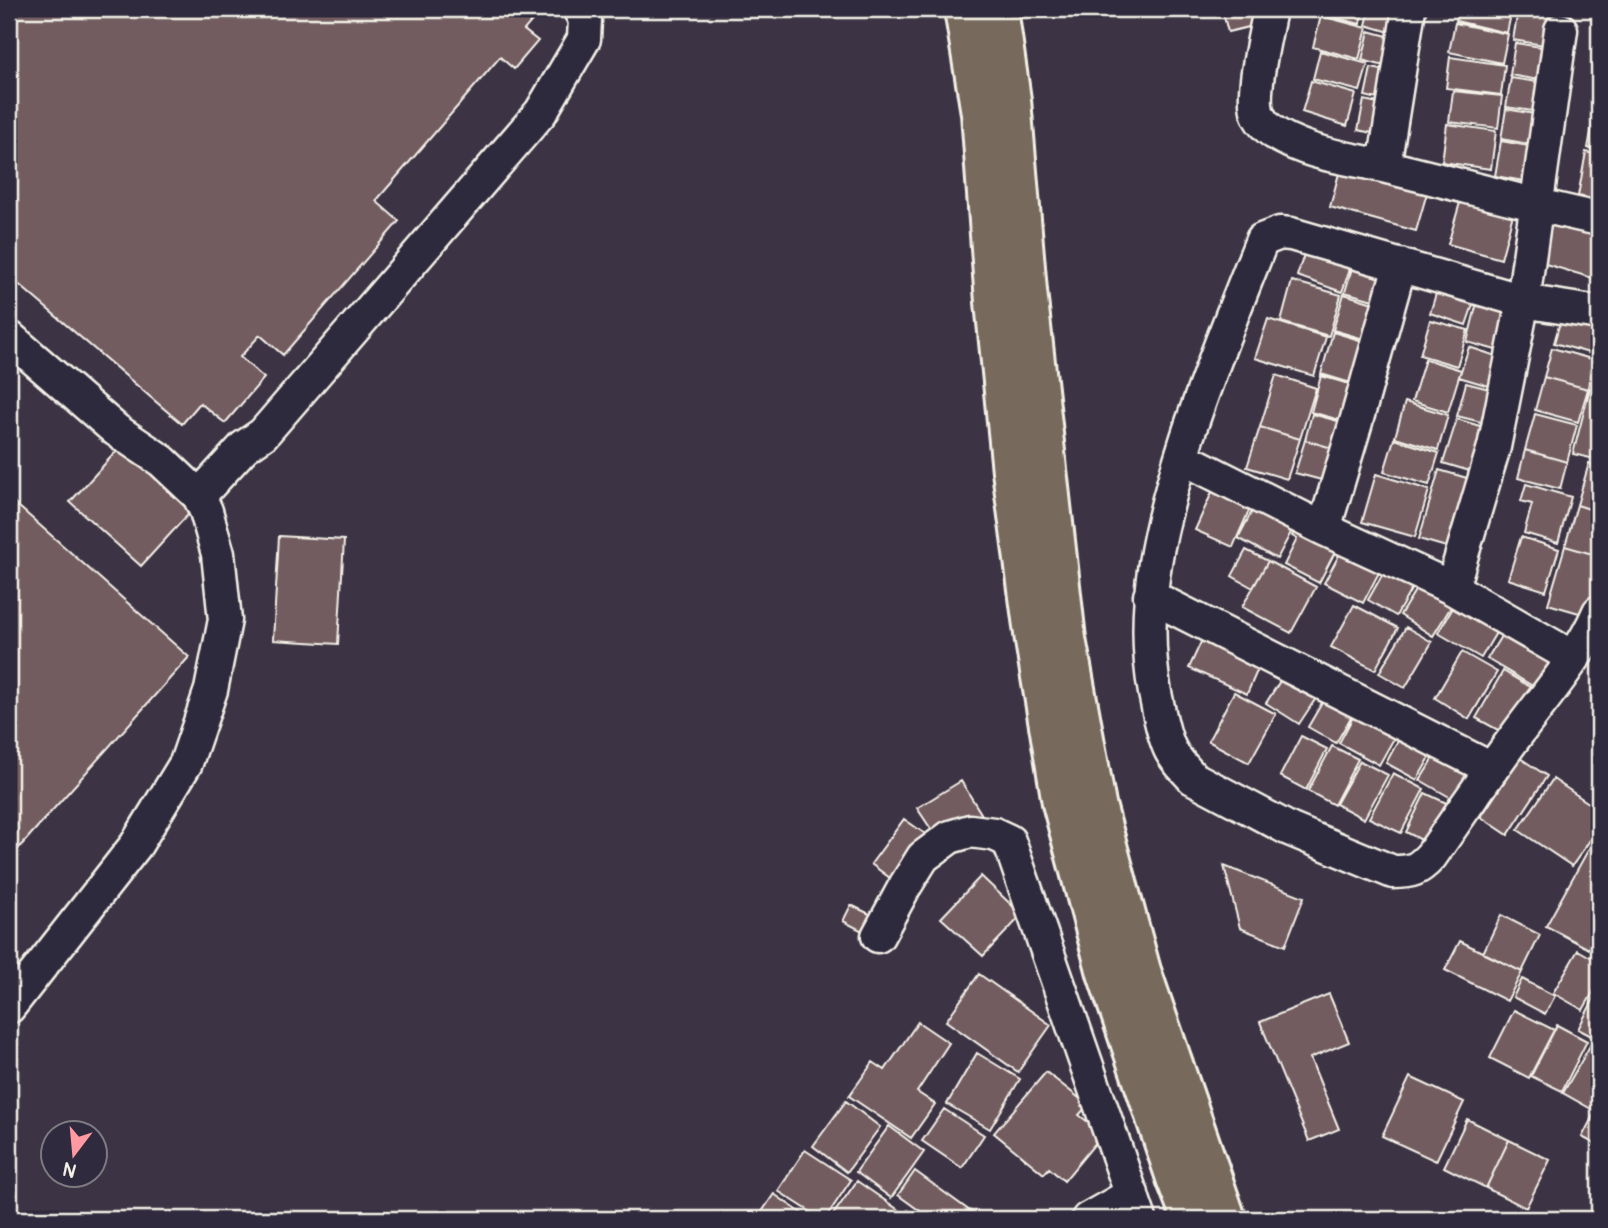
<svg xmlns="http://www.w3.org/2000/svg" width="1608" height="1228" font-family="Pangolin,sans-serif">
  <rect width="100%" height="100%" fill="#3c3444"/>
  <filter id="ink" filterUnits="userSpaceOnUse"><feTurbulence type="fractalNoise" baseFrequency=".0143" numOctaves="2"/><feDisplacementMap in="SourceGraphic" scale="14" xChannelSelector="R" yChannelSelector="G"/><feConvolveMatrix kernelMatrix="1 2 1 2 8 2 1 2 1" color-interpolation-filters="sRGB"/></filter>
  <g filter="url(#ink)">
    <path fill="#725b61" stroke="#f4f1e8" stroke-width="2" d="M9 9H542L524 30 538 41 514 69 500 57 376 201 399 221 283 355 260 335 240 357 264 378 225 423 200 403 182 424 9 276Z
      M1222 9H1261L1265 23 1228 32Z
      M1320 9H1363L1360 24 1318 13Z
      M1370 9H1407L1400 35 1366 25Z
      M1459 9H1512L1507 33 1456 21Z
      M1518 10 1561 16 1556 47 1513 40Z
      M1321 16 1367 28 1359 59 1313 47Z
      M1455 23 1508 34 1502 63 1449 52Z
      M1369 31 1402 40 1395 69 1362 60Z
      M1515 43 1555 49 1550 82 1510 75Z
      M1320 51 1368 64 1360 91 1313 79Z
      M1450 57 1505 65 1501 95 1446 88Z
      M1371 68 1398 73 1391 102 1365 96Z
      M1511 78 1551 84 1546 113 1506 107Z
      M1311 81 1356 94 1347 126 1302 112Z
      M1453 91 1502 96 1498 128 1449 122Z
      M1364 100 1392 106 1386 136 1358 130Z
      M1506 109 1546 116 1541 146 1501 139Z
      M1594 116 1599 117V151L1588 148Z
      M1447 124 1496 131 1491 169 1442 162Z
      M1501 141 1540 148 1535 183 1495 176Z
      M1586 152 1599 155V200L1578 196Z
      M1342 162 1429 186 1416 231 1330 207Z
      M1463 192 1515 207 1501 259 1448 244Z
      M1545 215 1599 231V280L1532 260Z
      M1308 242 1354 257 1342 292 1297 276Z
      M1356 255 1398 268 1387 304 1345 292Z
      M1292 281 1341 295 1329 336 1281 322Z
      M1440 281 1477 293 1466 325 1430 313Z
      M1344 294 1386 307 1374 342 1333 330Z
      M1479 295 1516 306 1503 352 1467 342Z
      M1564 308 1599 318V345L1596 355 1554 343Z
      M1268 319 1326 337 1314 376 1255 358Z
      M1430 320 1468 330 1457 366 1420 355Z
      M1333 332 1376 345 1364 387 1321 374Z
      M1469 347 1508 360 1499 389 1459 377Z
      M1552 348 1595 360 1588 389 1544 377Z
      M1425 359 1461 370 1448 412 1412 401Z
      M1276 375 1316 388 1300 439 1260 427Z
      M1321 376 1364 388 1354 424 1311 412Z
      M1544 377 1588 389 1578 422 1535 410Z
      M1466 383 1501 392 1493 425 1457 416Z
      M1590 388 1599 390V460L1573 454Z
      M1405 402 1448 415 1438 450 1395 437Z
      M1312 414 1349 424 1342 451 1305 440Z
      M1535 414 1577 425 1567 462 1525 450Z
      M1457 419 1496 431 1483 475 1443 463Z
      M1260 427 1300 439 1287 479 1247 467Z
      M1394 439 1439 453 1429 485 1384 472Z
      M1305 440 1342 451 1333 483 1295 473Z
      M122 445 193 509 141 566 70 502Z
      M1525 450 1567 462 1560 489 1518 478Z
      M1589 463 1599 467V512L1577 505Z
      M1439 470 1481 482 1460 551 1419 539Z
      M1376 474 1429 490 1415 537 1362 522Z
      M1217 481 1255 497 1233 547 1195 530Z
      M1526 484 1571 497 1558 543 1524 533 1532 504 1521 501Z
      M9 498 189 657 9 859Z
      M1259 498 1298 519 1277 559 1238 538Z
      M1577 505 1599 512V556L1565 546Z
      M1301 519 1317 543 1335 552 1319 583 1284 565 1297 539 1292 536Z
      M279 536 344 540 338 644 273 640Z
      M1521 537 1559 549 1546 591 1508 579Z
      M1346 542 1385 561 1363 603 1324 583Z
      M1565 546 1599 556V595L1593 617 1548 604Z
      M1246 550 1268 561 1253 588 1232 576Z
      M1268 561 1316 587 1291 633 1242 607Z
      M1389 563 1417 579 1396 616 1368 600Z
      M1424 576 1457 597 1433 636 1400 615Z
      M1460 596 1503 621 1481 658 1438 633Z
      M1354 605 1398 628 1375 670 1331 647Z
      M1509 623 1563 654 1541 691 1487 659Z
      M1406 627 1432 642 1405 688 1379 673Z
      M1207 629 1264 655 1247 694 1189 668Z
      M1462 652 1497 672 1469 719 1435 698Z
      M1289 667 1322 689 1299 724 1266 703Z
      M1503 671 1537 691 1511 737 1476 718Z
      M1330 689 1358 705 1336 743 1308 727Z
      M1234 692 1276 714 1249 763 1208 741Z
      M1360 704 1401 726 1379 765 1339 743Z
      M1406 726 1438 743 1417 780 1386 763Z
      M1301 736 1327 749 1306 790 1280 776Z
      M1442 745 1481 768 1460 803 1420 780Z
      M1332 746 1358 759 1334 805 1308 791Z
      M1520 758 1547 776 1508 835 1481 817Z
      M1360 761 1388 775 1364 819 1336 804Z
      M1393 773 1424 789 1401 833 1369 818Z
      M1553 779 1599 810V827L1572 866 1518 830Z
      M961 781 982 815 939 841 917 808Z
      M1425 793 1455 807 1435 847 1406 832Z
      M904 819 934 840 901 886 871 864Z
      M1592 843 1599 847V931L1589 949 1546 926Z
      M1224 866 1304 897 1285 946 1240 928Z
      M981 876 1022 915 983 956 941 918Z
      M851 905 882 920 874 937 843 921Z
      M1501 915 1540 935 1522 972 1483 953Z
      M1460 941 1522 972 1507 1001 1445 970Z
      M1578 950 1599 962V982L1583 1010 1553 993Z
      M979 974 1051 1025 1018 1072 946 1021Z
      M1522 979 1555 996 1545 1014 1513 997Z
      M1599 989V1040L1578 1029Z
      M1329 994 1349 1042 1310 1058 1339 1129 1309 1141 1260 1022Z
      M1514 1010 1554 1030 1529 1078 1490 1058Z
      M918 1022 949 1043 917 1092 935 1104 911 1138 849 1096 873 1062 885 1070Z
      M1557 1025 1587 1041 1562 1091 1531 1076Z
      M1591 1044 1599 1048V1099L1593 1110 1563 1093Z
      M977 1053 1020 1079 990 1129 947 1104Z
      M1046 1072 1088 1105 1079 1115 1103 1134 1064 1181 1049 1168 1044 1174 994 1133Z
      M1410 1077 1464 1102 1436 1161 1382 1136Z
      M846 1101 880 1127 847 1172 813 1146Z
      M1597 1108 1599 1109V1146L1582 1137Z
      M944 1109 984 1135 962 1168 922 1141Z
      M1467 1119 1509 1140 1486 1188 1444 1167Z
      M889 1126 924 1152 891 1198 856 1172Z
      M1509 1140 1550 1160 1526 1208 1486 1188Z
      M805 1150 851 1180 825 1219H822L778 1191Z
      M915 1171 974 1214 970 1219H931L898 1195Z
      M857 1181 900 1211 894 1219H830Z
      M774 1194 810 1219H757Z
      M908 1210 921 1219H901Z"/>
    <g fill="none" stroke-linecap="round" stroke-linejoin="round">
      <g stroke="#f4f1e8" stroke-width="37">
        <path id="minor" d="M1270 9C1266 33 1250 93 1258 114 1263 127 1278 136 1289 141 1320 156 1355 159 1387 167 1458 184 1528 204 1599 219
          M1384 166 1409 9
          M1599 313 1523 301 1291 234 1280 233 1262 240C1236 305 1209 371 1187 438 1160 522 1139 605 1155 693 1159 711 1162 732 1170 749 1175 760 1185 769 1193 778L1289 829 1393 872C1412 872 1418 870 1431 856 1459 816 1486 776 1515 737 1545 696 1579 658 1599 612
          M9 337 116 430 162 461 199 496 244 447 263 434 541 112 584 39 585 19 579 9
          M1181 457 1324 529 1452 588 1574 658
          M1324 529 1356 422 1400 265
          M1452 588 1494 447 1523 301 1561 30
          M1150 596 1492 769
          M878 936 905 886 923 857 950 837 970 831 994 834 1009 841 1140 1219
          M9 1007 136 845 186 763 211 690 225 620 218 554 206 511 199 496
          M1088 1219 1132 1194"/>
      </g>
      <g stroke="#f4f1e8" stroke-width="44">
        <path id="highway" d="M964 9 981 113 995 302 1012 471 1035 641 1062 803 1107 973 1176 1178 1192 1219
          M998 9 1011 100 1027 291 1066 639 1096 805 1141 971 1226 1219"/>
      </g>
      <use href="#minor" stroke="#2f2a3d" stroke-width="32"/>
      <use href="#highway" stroke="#77695c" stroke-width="38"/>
    </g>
  </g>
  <rect width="1608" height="1228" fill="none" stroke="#2f2a3d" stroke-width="35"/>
  <rect x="18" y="18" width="1573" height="1193" fill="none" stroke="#f4f1e8" stroke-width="2.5" filter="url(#ink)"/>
  <g transform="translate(74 1154) rotate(196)"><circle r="33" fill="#2f2a3d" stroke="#7e7a81" stroke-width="2"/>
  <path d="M0-5L12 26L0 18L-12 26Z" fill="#ff9aa2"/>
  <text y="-10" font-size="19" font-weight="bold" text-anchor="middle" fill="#f4f1e8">N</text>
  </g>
</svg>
